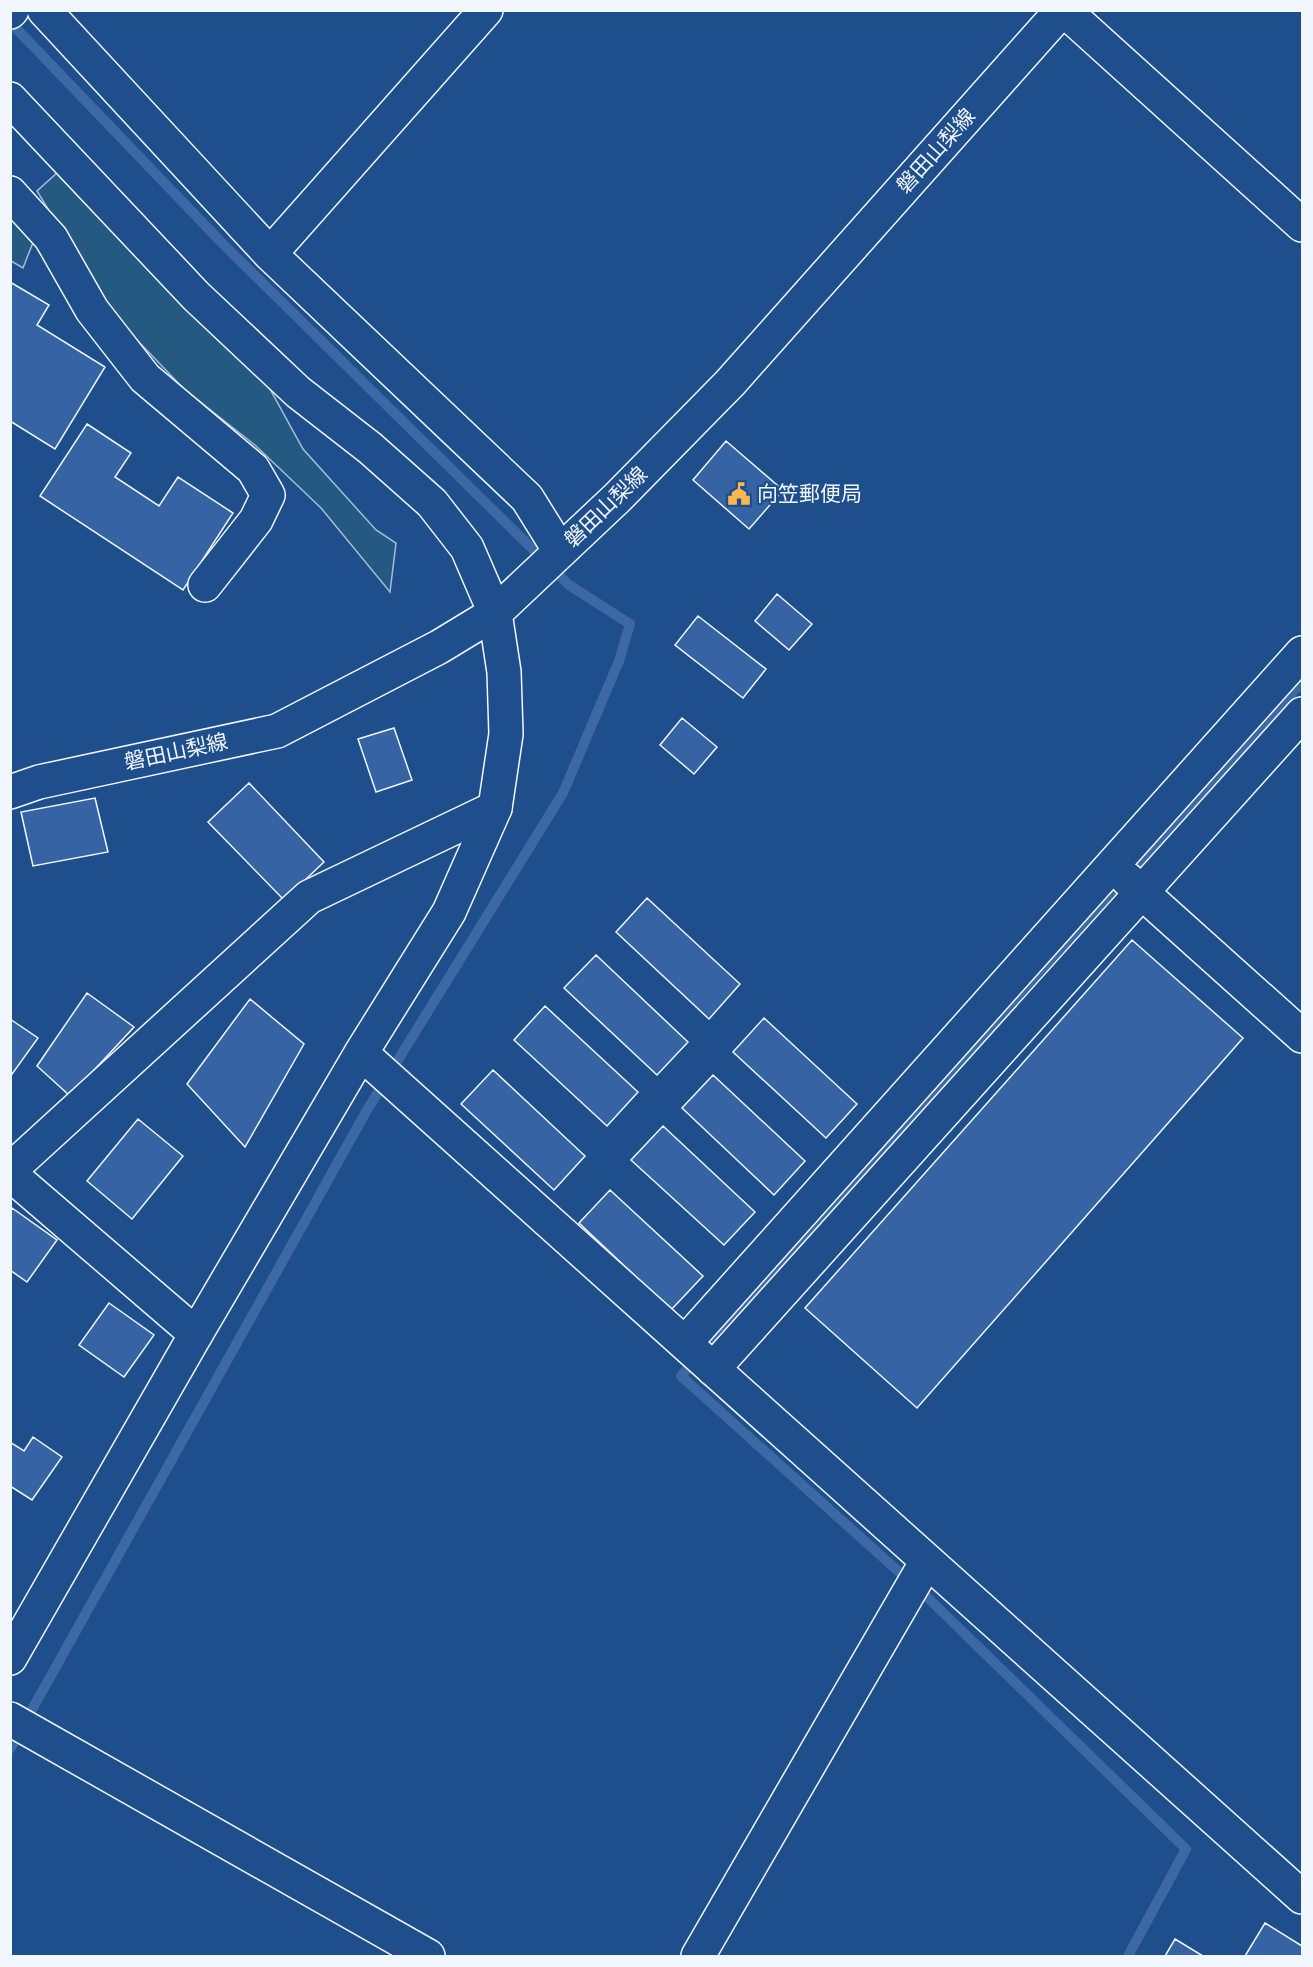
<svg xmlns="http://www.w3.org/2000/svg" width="1313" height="1967" font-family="Roboto,'Noto Sans JP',sans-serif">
  <rect width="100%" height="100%" fill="#1f4e8c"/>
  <path fill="#245a82" stroke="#a8bbd7" stroke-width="1.5" d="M58 172 242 338 303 449 376 530 396 543 390 592 321 508 256 446 185 390 112 314 37 191Z
    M10 218 34 240 23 268 11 261Z"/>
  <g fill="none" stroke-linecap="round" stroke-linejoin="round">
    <path stroke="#3b69a3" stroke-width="10" d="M10 22 223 244 569 585 630 624 619 661 563 793 367 1110 10 1749
      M1128 1956 1186 1849 928 1598 681 1376 1302 682"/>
  </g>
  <path fill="#3563a3" stroke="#f2f6ff" stroke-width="1.5" d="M10 282 49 305 37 325 105 367 55 449 10 421Z
    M87 424 131 453 115 477 159 506 178 477 233 513 183 590 40 496Z
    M726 441 783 490 749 529 693 480Z
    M777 594 812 624 789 650 755 621Z
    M698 616 766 669 743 698 675 645Z
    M682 718 717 747 694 774 660 745Z
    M394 728 412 780 376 792 358 739Z
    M249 783 324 862 284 900 208 822Z
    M95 798 108 852 33 866 21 812Z
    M647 898 740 984 709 1019 616 932Z
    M1132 940 1243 1038 917 1408 805 1308Z
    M596 955 688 1042 657 1075 564 988Z
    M87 993 134 1027 70 1096 37 1066Z
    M250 999 304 1044 245 1147 187 1084Z
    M545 1006 638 1092 607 1126 514 1040Z
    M764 1018 857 1104 826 1138 733 1052Z
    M10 1019 38 1038 10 1077Z
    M493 1070 585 1156 554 1190 461 1104Z
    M713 1075 805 1161 774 1195 682 1108Z
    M138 1119 183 1156 132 1219 87 1181Z
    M663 1126 755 1212 724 1245 631 1160Z
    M610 1190 703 1276 671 1310 579 1223Z
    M12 1208 57 1240 27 1282 10 1270V1211Z
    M109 1303 154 1335 124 1377 79 1345Z
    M33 1437 62 1457 32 1500 10 1486V1442L24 1451Z
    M1265 1923 1302 1946V1956H1245Z
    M1175 1939 1203 1956H1165Z"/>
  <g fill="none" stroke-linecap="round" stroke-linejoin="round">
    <g stroke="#f2f6ff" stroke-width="36">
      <path id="street" d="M44 10 270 254 527 498 560 551
        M1064 10 1302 225
        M10 12 12 10
        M10 193 51 238 92 310 145 378 253 469 268 495 256 520 205 585
        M270 254 486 10
        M1127 879 1302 1036
        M10 1170 309 897 495 808
        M10 1174 196 1334
        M685 1343 1302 653
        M713 1369 1302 714
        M10 1719 428 1956
        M698 1956 927 1561"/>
    </g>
    <g stroke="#f2f6ff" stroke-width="36">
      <path id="secondary" d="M10 99 196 296 298 392 370 448 432 503 467 548 495 613 504 672 506 734 495 808 449 912 361 1053 196 1334 10 1658
        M10 792 39 782 277 731 439 647 495 613 617 498 730 383 1062 10
        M361 1053 1302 1897"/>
    </g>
    <use href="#street" stroke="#1f4e8c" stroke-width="33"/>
    <use href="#secondary" stroke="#1f4e8c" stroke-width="33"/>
  </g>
  <defs>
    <g id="civic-bare" transform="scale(1.8)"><path d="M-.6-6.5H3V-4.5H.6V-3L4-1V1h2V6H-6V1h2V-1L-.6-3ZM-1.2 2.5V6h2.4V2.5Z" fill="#ffb74d" stroke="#1f4e8c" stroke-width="2.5" paint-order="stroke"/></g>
  </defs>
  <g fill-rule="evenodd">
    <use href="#civic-bare" x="739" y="494"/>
  </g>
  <g text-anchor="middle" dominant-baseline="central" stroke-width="4.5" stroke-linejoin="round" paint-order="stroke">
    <g font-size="21" fill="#f2f6ff" stroke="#1f4e8c">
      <text transform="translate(936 151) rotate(-48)">磐田山梨線</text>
      <text transform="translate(606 507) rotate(-44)">磐田山梨線</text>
      <text transform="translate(176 752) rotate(-12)">磐田山梨線</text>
    </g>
    <g font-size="21" fill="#f2f6ff" stroke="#1f4e8c" text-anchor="start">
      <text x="757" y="494">向笠郵便局</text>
    </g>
  </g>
  <rect width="1313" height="1967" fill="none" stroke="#f2f6ff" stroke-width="24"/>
</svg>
